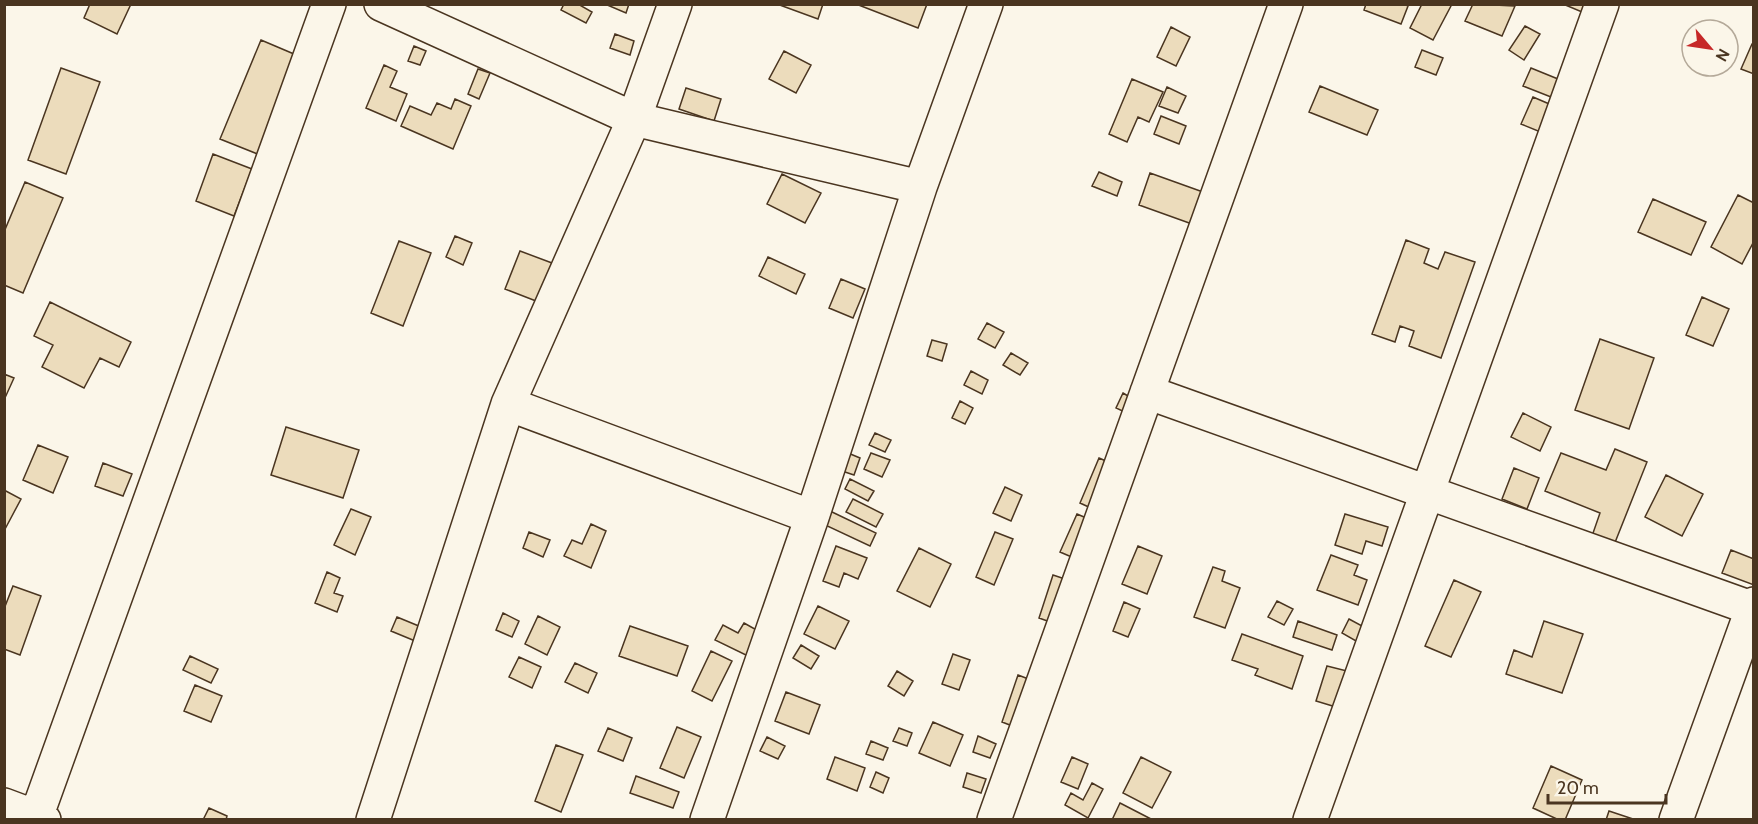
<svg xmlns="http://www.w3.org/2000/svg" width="1758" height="824" font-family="Cabin,sans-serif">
  <rect width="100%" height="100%" fill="#fbf6e9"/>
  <path fill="#ecdcbc" stroke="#4a3520" stroke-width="1.5" d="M90 4H131L117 34 84 18Z
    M564 4H578L592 12 586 23 561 10Z
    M605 4H629L626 13Z
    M777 4H823L818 19Z
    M856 4H927L918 28Z
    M1366 4H1404L1408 6 1401 24 1364 10Z
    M1422 4H1452L1433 40 1410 28Z
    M1473 4 1515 6 1502 36 1465 21Z
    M1563 4H1584L1582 12Z
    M1525 26 1540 34 1524 60 1509 50Z
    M1171 27 1190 37 1176 66 1157 57Z
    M615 34 634 41 630 55 610 48Z
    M261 40 301 57 260 155 220 139Z
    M1752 44H1754V74L1741 69Z
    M414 46 426 51 420 65 408 61Z
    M1422 50 1443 58 1436 75 1415 67Z
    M784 51 811 65 796 93 769 79Z
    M384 65 397 71 390 87 407 94 396 121 366 108Z
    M61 68 100 82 66 174 28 160Z
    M1531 68 1558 79 1551 97 1523 86Z
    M478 69 490 73 479 99 468 94Z
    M1132 79 1163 92 1149 122 1138 117 1127 142 1109 134Z
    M1320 86 1378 110 1367 135 1309 112Z
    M1167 87 1186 96 1178 113 1159 106Z
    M686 88 721 99 714 121 679 109Z
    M1533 97 1554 106 1543 133 1521 124Z
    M455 99 471 106 453 149 401 126 410 106 431 115 437 103 451 109Z
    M1161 116 1186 126 1179 144 1154 134Z
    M213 154 252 169 234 216 196 201Z
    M1099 172 1122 182 1117 196 1092 186Z
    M1150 173 1203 192 1192 224 1139 205Z
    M782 174 821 193 805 223 767 204Z
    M25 182 63 198 23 293 4 285V232Z
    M1738 195 1754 203V241L1742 264 1711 247Z
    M1653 199 1706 222 1691 255 1638 232Z
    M455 236 472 243 463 265 446 257Z
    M1406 240 1429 249 1424 263 1438 269 1445 252 1475 262 1441 358 1409 346 1414 331 1400 326 1395 342 1372 334Z
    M399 241 431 253 403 326 371 313Z
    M520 251 552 263 536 301 505 289Z
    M768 257 805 274 796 294 759 276Z
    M841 279 865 289 853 318 829 308Z
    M1702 297 1729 309 1713 346 1686 335Z
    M50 302 131 342 119 367 100 358 84 388 42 367 53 345 34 336Z
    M987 323 1004 332 995 348 978 339Z
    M1600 339 1654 358 1629 429 1575 410Z
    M932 340 947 344 942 361 927 356Z
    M1011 353 1028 363 1020 375 1003 365Z
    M971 371 988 380 982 394 964 385Z
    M4 374 14 378 4 400Z
    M1123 393 1138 402 1131 415 1116 408Z
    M960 401 973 408 965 424 952 418Z
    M1523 413 1551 427 1540 451 1511 437Z
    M286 427 359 450 343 498 271 475Z
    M875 433 891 440 885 452 869 445Z
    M38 445 68 457 53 493 23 480Z
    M1615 449 1647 462 1614 545 1592 536 1600 513 1545 491 1561 453 1606 470Z
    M848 453 860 458 854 475 842 471Z
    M871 453 890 460 882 477 864 469Z
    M1099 458 1113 464 1093 509 1080 503Z
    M103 463 132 474 123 496 95 486Z
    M1514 468 1539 478 1527 509 1502 499Z
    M1666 475 1703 494 1682 536 1645 517Z
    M850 479 874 491 868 501 845 489Z
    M1005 487 1022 495 1011 521 993 513Z
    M4 490 21 499 4 531Z
    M853 499 883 514 876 527 846 512Z
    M351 509 371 517 355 555 334 545Z
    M830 511 876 533 870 546 823 524Z
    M1077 514 1091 520 1074 558 1060 552Z
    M1345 514 1388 527 1382 546 1366 541 1362 554 1335 545Z
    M591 524 606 531 591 568 564 556 572 540 582 544Z
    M529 532 550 540 543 557 523 548Z
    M995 532 1013 539 994 585 976 577Z
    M836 546 867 558 858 579 844 573 839 587 823 581Z
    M1138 546 1162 556 1147 594 1122 584Z
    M919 548 951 564 930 607 897 591Z
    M1731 550 1754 559V585L1722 573Z
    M1331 555 1358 565 1354 575 1367 580 1358 605 1317 590Z
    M1213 567 1225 571 1222 581 1240 588 1225 628 1194 617Z
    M327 572 340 578 334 593 343 596 337 612 315 603Z
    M1053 575 1068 580 1053 623 1039 618Z
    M1454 580 1481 592 1451 657 1425 646Z
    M13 586 41 596 20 655 4 649V609Z
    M1277 601 1293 609 1284 625 1268 617Z
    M1124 602 1140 609 1128 637 1113 631Z
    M818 606 849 621 835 649 804 634Z
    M503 613 519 621 512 637 496 630Z
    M538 616 560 627 547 655 525 644Z
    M397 617 426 629 420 643 391 631Z
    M1349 619 1364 627 1356 641 1342 633Z
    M1298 621 1337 635 1332 650 1293 637Z
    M1544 621 1583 634 1562 693 1506 674 1514 650 1532 657Z
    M744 623 762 633 750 657 715 640 723 625 738 633Z
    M630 626 688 646 677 676 619 656Z
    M1242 634 1303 656 1292 689 1255 675 1258 669 1232 660Z
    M801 645 819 656 811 669 793 658Z
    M711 651 732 661 712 701 692 691Z
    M953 654 970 660 959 690 942 684Z
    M190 656 218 669 211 683 183 670Z
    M519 657 541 667 532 688 509 677Z
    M575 663 597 673 588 693 565 682Z
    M1327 666 1347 671 1336 707 1316 701Z
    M897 671 913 681 904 696 888 686Z
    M1018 675 1039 683 1023 730 1002 722Z
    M195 685 222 696 211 722 184 711Z
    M786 692 820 705 809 734 775 721Z
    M933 722 963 735 950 766 919 753Z
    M677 727 701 737 684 778 660 768Z
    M608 728 632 738 623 761 598 751Z
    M899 728 912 733 907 746 893 741Z
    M978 736 996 744 990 758 973 752Z
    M767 737 785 746 778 759 760 751Z
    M871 741 888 748 883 760 866 754Z
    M556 745 583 755 561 812 535 801Z
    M835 757 865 768 857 791 827 779Z
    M1072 757 1088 764 1078 789 1061 782Z
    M1141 757 1171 772 1152 808 1123 793Z
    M1551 766 1582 780 1565 820H1559L1533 808Z
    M876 772 889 778 883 793 870 787Z
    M967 773 986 779 981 793 963 787Z
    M636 776 679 792 673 808 630 793Z
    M1092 783 1103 789 1088 818 1065 805 1071 793 1083 800Z
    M1120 803 1151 819 1112 820Z
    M209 808 227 816 226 820H203Z
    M1609 811 1636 820H1606Z"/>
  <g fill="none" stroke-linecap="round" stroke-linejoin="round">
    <g stroke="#4a3520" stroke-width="36">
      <path id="minor" d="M381 4 634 119 920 187
        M1147 392 1754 609
        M508 404 812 517
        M4 805 44 820
        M35 820 329 4
        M373 820 508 404 634 119 675 4
        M707 820 812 517 920 187 986 4
        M994 820 1286 4
        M1310 820 1602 4
        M1676 820 1754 604"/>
    </g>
    <use href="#minor" stroke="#fbf6e9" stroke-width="33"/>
  </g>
  <rect width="1758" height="824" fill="none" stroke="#4a3520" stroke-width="12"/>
  <g transform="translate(1710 48) rotate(119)"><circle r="28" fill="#fbf6e9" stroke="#b4a999" stroke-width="1.5"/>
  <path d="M0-4.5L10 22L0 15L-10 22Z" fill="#c62828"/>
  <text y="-9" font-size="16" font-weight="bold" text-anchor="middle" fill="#4a3520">N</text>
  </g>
  <path d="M1548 794v9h118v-9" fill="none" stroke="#4a3520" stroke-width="3"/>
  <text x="1557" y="794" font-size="18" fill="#4a3520" stroke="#fbf6e9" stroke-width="4.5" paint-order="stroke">20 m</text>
</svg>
